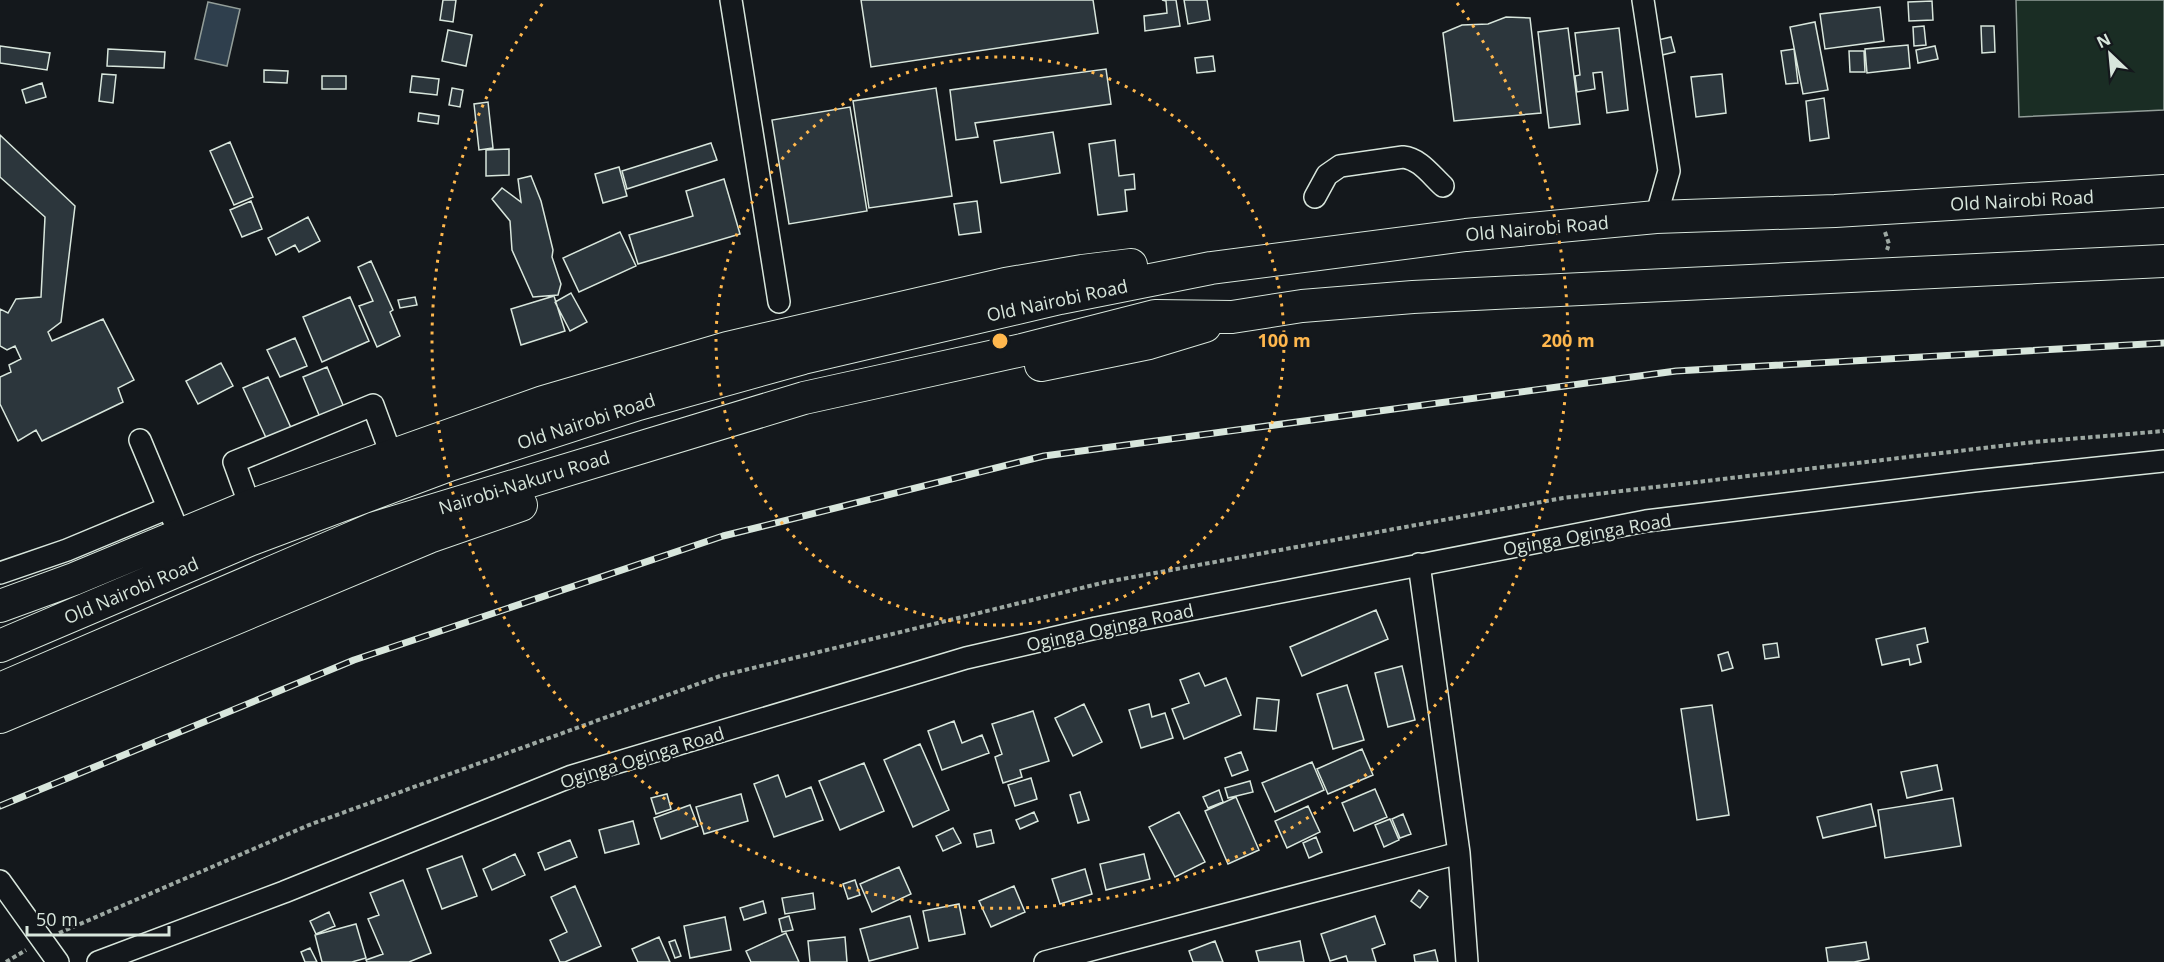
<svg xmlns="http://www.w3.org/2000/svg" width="2164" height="962" font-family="'Open Sans',sans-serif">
  <rect width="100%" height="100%" fill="#14181c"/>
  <path fill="#1a2d24" stroke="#939e99" stroke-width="1.5" d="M2016 0H2164V110L2019 117Z"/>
  <path fill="#2f3f4d" stroke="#939e99" stroke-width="1.5" d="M208 2 240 9 227 66 195 59Z"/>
  <path fill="#2c363c" stroke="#d8e6dc" stroke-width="1.5" d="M443 0H456L453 22 440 20Z
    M861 0H1093L1098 33 871 67Z
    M1162 0H1176L1180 26 1145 31 1144 16 1167 13 1166 1Z
    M1184 0H1207L1210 20 1188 24Z
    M1932 1 1933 20 1909 21 1908 2Z
    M1880 7 1884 41 1825 49 1820 14Z
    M1506 17 1530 18 1541 113 1454 121 1443 33 1462 25 1488 24Z
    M1815 22 1828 90 1803 94 1790 27Z
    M1924 26 1926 45 1914 46 1913 27Z
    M1981 26H1994L1995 52 1982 53Z
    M1568 28 1580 124 1549 128 1538 32Z
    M1619 28 1628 110 1607 113 1602 72 1593 73 1595 89 1577 92 1575 76 1580 75 1575 33Z
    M448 30 472 35 466 66 442 61Z
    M1671 37 1675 52 1662 55 1658 40Z
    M1908 45 1910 68 1867 73 1865 49Z
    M0 46 50 53 47 70 0 63Z
    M1935 46 1938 59 1918 63 1916 50Z
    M108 49 165 52 164 68 107 66Z
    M1794 49 1798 83 1786 84 1781 51Z
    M1849 51H1864L1865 72H1850Z
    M1213 56 1215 71 1197 73 1195 58Z
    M1106 69 1111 104 975 123 978 137 956 140 950 90Z
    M264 70 288 71 287 83 264 82Z
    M102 74 116 75 113 103 99 101Z
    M1722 74 1726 113 1696 117 1691 77Z
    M322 76H346V89H322Z
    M412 76 439 79 437 95 410 92Z
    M42 83 46 97 26 103 22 90Z
    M452 88 463 90 460 107 449 105Z
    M936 88 952 196 869 208 853 101Z
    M1824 98 1829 138 1810 141 1806 101Z
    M488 102 493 148 479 150 474 104Z
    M850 107 867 211 789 224 772 120Z
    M419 113 439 116 438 124 418 121Z
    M1053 132 1060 173 1001 183 994 141Z
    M0 135 75 206 61 322 48 332 52 341 103 319 134 380 118 388 123 402 42 441 36 430 18 441 0 404V377L11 372 9 365 21 359 15 346 7 350 0 346V309L8 313 16 299 41 297 45 217 0 177Z
    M1115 140 1119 176 1134 174 1135 189 1125 190 1127 211 1098 215 1089 144Z
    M230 142 253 197 234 205 210 151Z
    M711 143 717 160 627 189 622 171Z
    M509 149V175L486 176V150Z
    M619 167 627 196 603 203 595 174Z
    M531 176 541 201 553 250 552 257 561 284 558 295 533 297 512 250 510 221 492 199 502 188 521 202 518 179Z
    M724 179 740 234 638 264 629 235 693 216 686 191Z
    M251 201 262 229 242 237 230 210Z
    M977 201 981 232 959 235 954 204Z
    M308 217 320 241 299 252 295 245 276 255 268 238Z
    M620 232 636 266 579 292 563 258Z
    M371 261 393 310 390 312 400 336 377 347 359 306 373 301 358 267Z
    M571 293 587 322 570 331 555 302Z
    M554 296 565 331 521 345 511 309Z
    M350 297 369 341 322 362 303 317Z
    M415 297 417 305 400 308 398 300Z
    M295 338 307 366 280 377 267 350Z
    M221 363 233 386 198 404 186 381Z
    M327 367 346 412 322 422 303 377Z
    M268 377 292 430 268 442 243 388Z
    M1376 610 1388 639 1302 676 1290 647Z
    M1925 628 1928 642 1917 645 1921 662 1910 665 1909 659 1882 665 1876 639Z
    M1777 643 1779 657 1765 659 1763 645Z
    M1728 652 1733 668 1722 671 1718 655Z
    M1402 666 1415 720 1388 727 1375 673Z
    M1199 673 1205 686 1226 678 1241 715 1184 739 1172 709 1189 703 1180 680Z
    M1347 685 1364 740 1333 749 1317 694Z
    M1257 698 1279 700 1276 731 1254 729Z
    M1084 704 1102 742 1073 756 1055 718Z
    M1149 704 1152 717 1165 713 1173 738 1141 748 1129 710Z
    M1712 705 1729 815 1697 820 1681 709Z
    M1033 711 1049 761 1020 770 1022 777 1003 783 995 757 1002 754 992 724Z
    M954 721 962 743 982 735 989 753 942 770 928 731Z
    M920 744 949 810 913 827 884 760Z
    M1362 749 1373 775 1328 794 1317 769Z
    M1241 752 1248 770 1232 776 1225 758Z
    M1312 762 1324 790 1275 812 1262 783Z
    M864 763 884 811 840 830 819 781Z
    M1937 765 1942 790 1907 798 1901 772Z
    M778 775 786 797 811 787 823 820 774 837 754 784Z
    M1031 778 1037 799 1015 806 1008 785Z
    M1250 781 1253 792 1228 798 1225 788Z
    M1375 789 1387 817 1354 831 1342 803Z
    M1219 790 1223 802 1208 808 1203 797Z
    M1080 792 1089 820 1078 823 1070 795Z
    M667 794 671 809 656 814 651 798Z
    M741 794 748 821 704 834 696 807Z
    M1236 797 1259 850 1228 864 1205 811Z
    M1953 798 1961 846 1885 858 1878 810Z
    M1871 804 1876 826 1823 838 1817 817Z
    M690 805 698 826 661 839 654 818Z
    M1308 806 1320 832 1287 848 1275 821Z
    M1034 812 1038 821 1020 829 1016 820Z
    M1179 812 1205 862 1175 877 1149 827Z
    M1403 814 1411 834 1400 838 1392 819Z
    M1390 819 1399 840 1384 847 1375 825Z
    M633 821 639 844 605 853 599 830Z
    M953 828 961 843 943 851 936 836Z
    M991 830 994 843 977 847 974 834Z
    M1316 837 1322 852 1309 858 1303 843Z
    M570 840 577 857 545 870 538 853Z
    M515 854 525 875 492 890 483 869Z
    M1144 854 1150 879 1106 890 1100 864Z
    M462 856 477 896 442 909 427 869Z
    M899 867 911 894 872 912 860 884Z
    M1085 869 1092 894 1060 904 1052 879Z
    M403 880 431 953 409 962H367L366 960 383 954 368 919 379 915 370 893Z
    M855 880 860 895 848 899 843 884Z
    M575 886 601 946 565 962H560L550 940 567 932 551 897Z
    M1014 886 1025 912 991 927 979 901Z
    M1419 890 1428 897 1420 908 1411 901Z
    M813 893 815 909 785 914 782 898Z
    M763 901 766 913 744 920 740 908Z
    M959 904 965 934 929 941 923 911Z
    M329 912 335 926 316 934 310 921Z
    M789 916 793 930 782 932 779 919Z
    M910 916 918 948 869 961 860 929Z
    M1375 916 1385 944 1372 949 1376 962H1348L1346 956 1330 961 1321 934Z
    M725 917 731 950 690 958 684 926Z
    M356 924 366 958 352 962H322L315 935Z
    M786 933 799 962H751L746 951Z
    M659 937 670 962H638L632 949Z
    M845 937 847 962H810L808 941Z
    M675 940 681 956 675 958 669 942Z
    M1215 941 1223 962H1193L1189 951Z
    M1300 941 1304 962H1259L1256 951Z
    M1866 942 1869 959 1854 962H1828L1826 948Z
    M310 948 317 962H305L301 952Z
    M1435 950 1438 962H1415L1414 955Z"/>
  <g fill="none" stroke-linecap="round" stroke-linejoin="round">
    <g stroke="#d8e6dc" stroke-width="24">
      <path id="minor" d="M731 0 779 302
        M1643 0 1669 171 1656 217
        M1315 197 1327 175 1340 166 1403 157C1420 159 1430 174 1443 186
        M140 440 173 519
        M250 506 234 462 373 405 392 457
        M1419 564 1459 853 1467 962
        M0 573 67 550 168 508
        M0 881 58 962
        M98 962 284 892 572 776 966 658 1096 628 1646 521 1974 481 2164 461
        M1045 962 1459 853"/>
    </g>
    <g stroke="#d8e6dc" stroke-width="34">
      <path id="highway" d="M1041 365 1149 343 1205 326
        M0 606 74 579 250 506 543 402 727 348 1005 284 1082 271 1131 265
        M0 646 249 540 449 465 638 404 803 358 1060 298 1211 268 1466 235 1656 217 1835 211 2164 191
        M0 689 375 528 804 398 1022 350 1155 316 1232 317 1302 306 1413 297 2164 261
        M0 717 429 537 521 505"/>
    </g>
    <path stroke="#9da8a2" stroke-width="4" stroke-dasharray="4.5 3" stroke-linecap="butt" d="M1885 232 1889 244 1887 250
      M59 933 309 825 720 676 1106 582 1563 498 2034 442 2164 431
      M6 962 26 950"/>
    <use href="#minor" stroke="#14181c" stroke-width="21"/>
    <use href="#highway" stroke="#14181c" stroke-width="32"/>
    <g stroke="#d8e6dc" stroke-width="7">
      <path id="rail" d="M0 806 354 660 723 536 1044 456 1676 371 2164 343"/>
    </g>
    <use href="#rail" stroke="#14181c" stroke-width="4.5" stroke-dasharray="14" stroke-linecap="butt"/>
  </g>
  <g fill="none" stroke="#ffb74d" stroke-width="3" stroke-dasharray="3 6">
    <circle cx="1000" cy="341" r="284"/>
    <path d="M1457 3A568 568 0 1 1 543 3"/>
  </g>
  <g text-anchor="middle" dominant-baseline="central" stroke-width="4.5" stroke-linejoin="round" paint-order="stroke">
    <g font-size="18" fill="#d8e6dc" stroke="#14181c">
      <text transform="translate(2022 200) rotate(-3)">Old Nairobi Road</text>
      <text transform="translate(1537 228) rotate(-5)">Old Nairobi Road</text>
      <text transform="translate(1057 300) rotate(-12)">Old Nairobi Road</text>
      <text transform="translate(586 421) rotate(-18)">Old Nairobi Road</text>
      <text transform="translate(524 482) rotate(-17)">Nairobi-Nakuru Road</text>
      <text transform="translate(1587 534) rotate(-10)">Oginga Oginga Road</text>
      <text transform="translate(131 590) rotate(-23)">Old Nairobi Road</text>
      <text transform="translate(1110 627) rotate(-12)">Oginga Oginga Road</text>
      <text transform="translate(642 757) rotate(-17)">Oginga Oginga Road</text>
    </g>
  </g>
  <circle cx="1000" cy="341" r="9" fill="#ffb74d" stroke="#14181c" stroke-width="3"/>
  <g font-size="18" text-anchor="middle" font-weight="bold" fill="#ffb74d" stroke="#14181c" stroke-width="4.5" stroke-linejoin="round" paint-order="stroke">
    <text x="1284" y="347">100 m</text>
    <text x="1568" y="347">200 m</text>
  </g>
  <g transform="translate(2110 54) rotate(334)" stroke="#14181c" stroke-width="4.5" paint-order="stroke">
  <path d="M0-4.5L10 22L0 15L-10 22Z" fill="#d8e6dc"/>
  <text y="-9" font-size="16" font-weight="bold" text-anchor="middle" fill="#d8e6dc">N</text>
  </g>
  <path d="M27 926v9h142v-9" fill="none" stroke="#d8e6dc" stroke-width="3"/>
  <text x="36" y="926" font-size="18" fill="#d8e6dc" stroke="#14181c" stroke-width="4.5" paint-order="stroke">50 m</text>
</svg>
